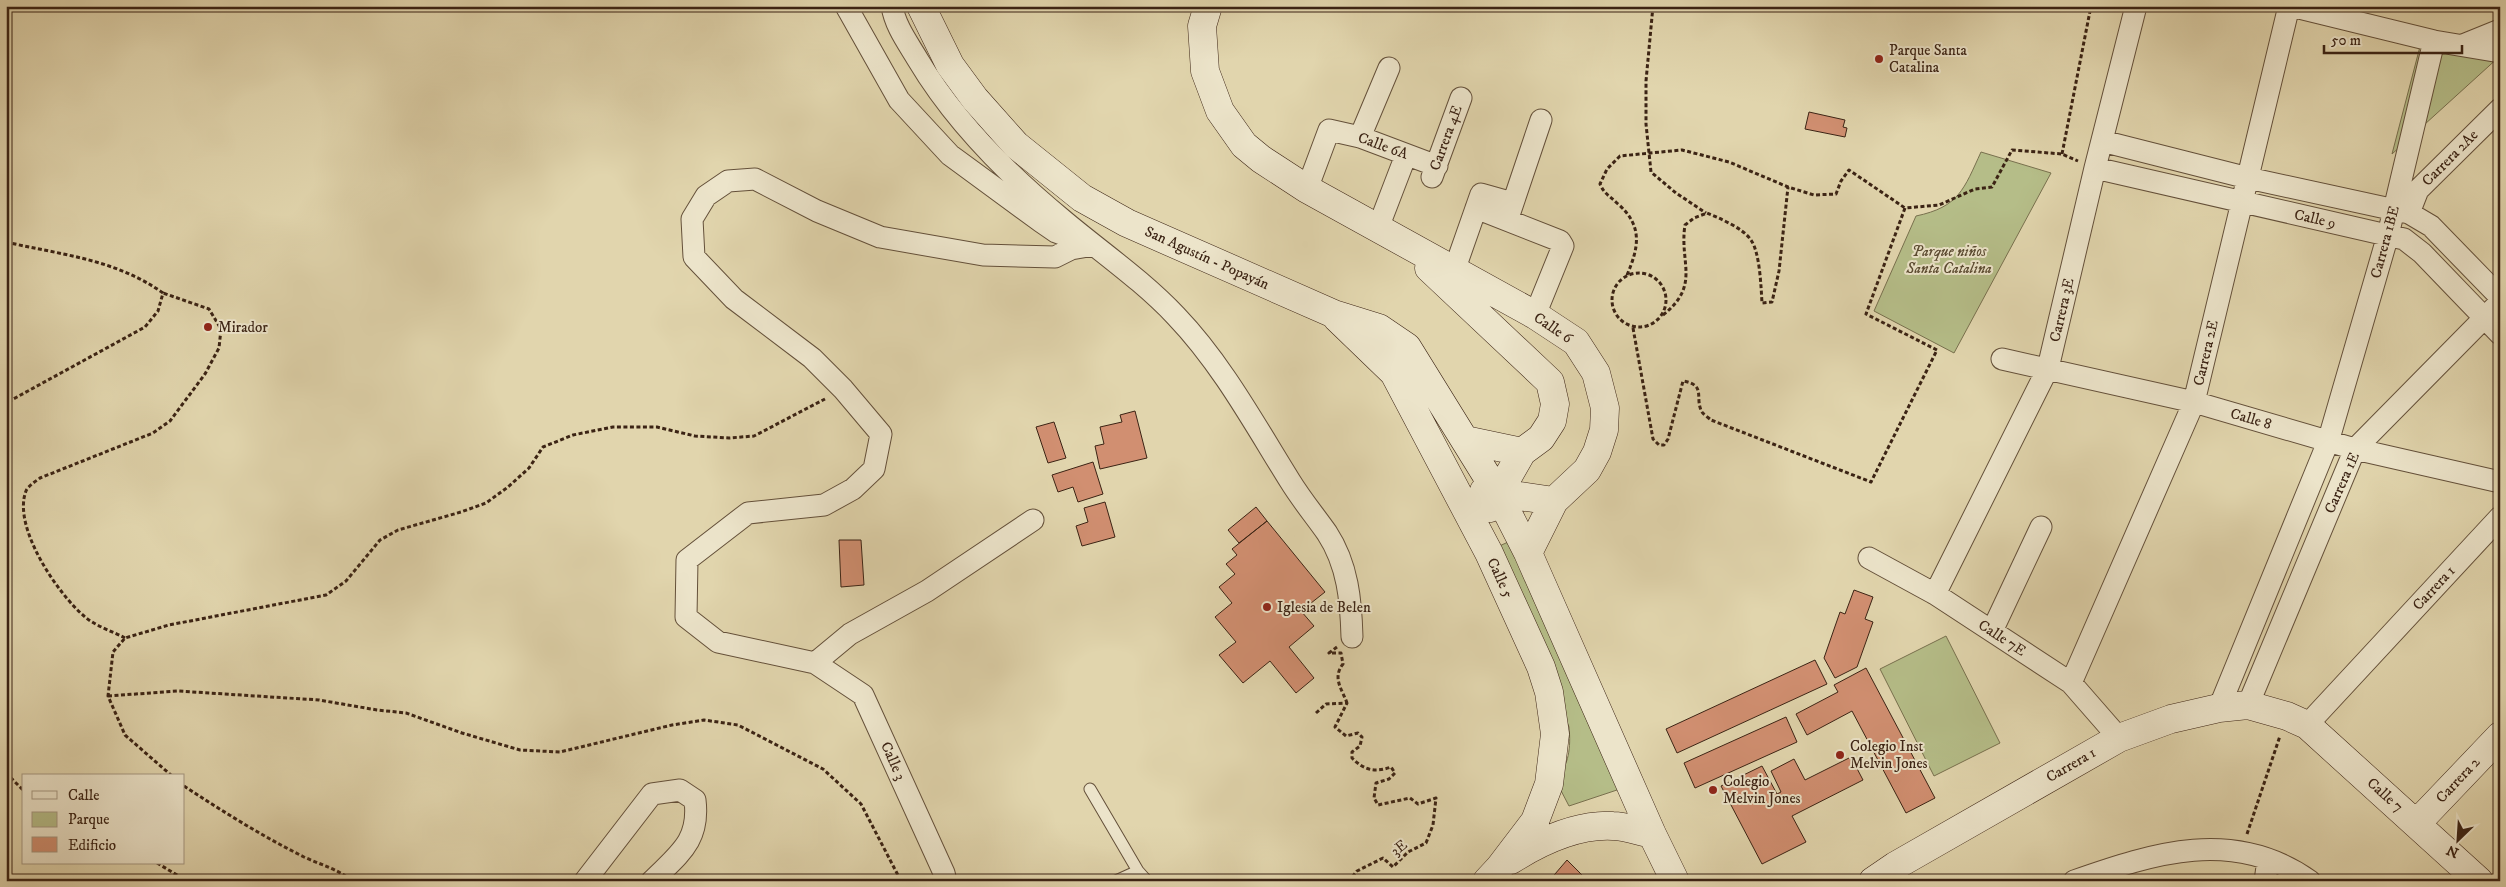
<svg xmlns="http://www.w3.org/2000/svg" width="2506" height="887" font-family="'IM FELL DW Pica',serif">
  <rect width="100%" height="100%" fill="#e1d5ad"/>
  <filter id="stains"><feTurbulence type="fractalNoise" baseFrequency=".004" numOctaves="4"/><feColorMatrix values="0 0 0 0 .2 0 0 0 0 .09 0 0 0 0 .02 0 0 0 .5 -.17"/></filter>
  <radialGradient id="worn" r=".72"><stop offset=".6" stop-color="#630" stop-opacity="0"/><stop offset="1" stop-color="#630" stop-opacity=".3"/></radialGradient>
  <path fill="#b5bd88" stroke="#78704e" d="M2423 35 2500 56 2392 154Z
    M1981 152 2051 173 1954 353 1874 311 1916 216C1959 207 1964 189 1981 152Z
    M1515 539 1623 788 1569 806 1556 781C1569 764 1571 748 1569 727L1497 547Z
    M1946 636 2000 743 1934 776 1880 669Z"/>
  <path fill="#d18f71" stroke="#3b2314" d="M1809 112 1845 120 1843 127 1847 128 1845 137 1805 129Z
    M1135 411 1147 458 1100 469 1095 446 1104 444 1100 427 1122 422 1120 415Z
    M1054 422 1066 458 1048 463 1036 427Z
    M1093 462 1103 494 1078 502 1073 487 1058 492 1052 475Z
    M1105 502 1115 537 1082 546 1076 526 1088 522 1084 508Z
    M1256 507 1267 521 1239 543 1228 530Z
    M1267 521 1325 592 1301 611 1314 626 1289 647 1314 678 1296 693 1270 661 1243 683 1219 655 1236 642 1215 617 1232 603 1219 587 1235 574 1226 564 1237 555 1232 549Z
    M839 540H861L864 585 841 587Z
    M1854 590 1873 597 1865 619 1873 622 1857 667 1835 678 1824 658 1840 612 1845 614Z
    M1815 660 1827 684 1677 753 1666 729Z
    M1866 668 1935 798 1906 813 1852 711 1807 735 1796 714 1838 692 1834 685Z
    M1786 717 1797 742 1695 788 1684 763Z
    M1851 757 1863 780 1792 816 1806 842 1762 864 1721 786 1762 766 1777 794 1781 792 1771 771 1794 759 1805 780Z
    M1567 860 1588 881H1549Z"/>
  <g fill="none" stroke-linecap="round" stroke-linejoin="round">
    <g stroke="#64503a" stroke-width="13">
      <path id="lane" d="M1090 789 1138 871
        M1116 881 1138 871 1147 881"/>
    </g>
    <g stroke="#64503a" stroke-width="23">
      <path id="street" d="M846 6 899 100 950 155 1040 221 1056 232 1072 238
        M892 6C895 26 908 43 918 60 955 122 1007 174 1063 220 1101 252 1142 280 1176 316 1222 364 1255 425 1290 481 1301 499 1315 516 1327 533 1348 565 1351 601 1352 637
        M2291 6 2434 41 2500 52
        M2463 45 2500 30
        M1360 137 1389 68
        M2102 141 2248 178 2409 213 2431 226 2500 297
        M2095 168 2404 239 2422 253 2500 334
        M1432 177 1461 98
        M1307 189 1329 130 1360 137 1437 166
        M1476 208 1560 241 1563 246 1535 315
        M2409 213 2418 190 2500 109
        M1509 215 1541 120
        M1378 228 1406 155
        M1454 271 1481 194 1513 203
        M2002 359 2194 402 2355 449 2500 482
        M1869 558 1935 594 2071 683 2119 738
        M1935 594 2048 368 2095 168 2136 6
        M1992 631 2041 527
        M815 663 850 634 927 591 1033 520
        M2071 683 2194 402 2289 6
        M2248 705 2355 449 2500 302
        M2219 708 2328 442 2388 235 2434 41
        M2307 725 2500 517
        M585 881 652 794 680 790 695 800C700 841 679 854 652 881
        M946 881 944 873 863 695 815 663 718 642 686 617 687 560 748 513 824 505 853 489 874 469 881 434 843 389 812 358 734 299 694 257 692 219 706 196 728 181 755 179 817 211 880 237 983 255 1055 257 1071 249 1094 245
        M2074 881C2154 853 2234 827 2310 881
        M2265 881 2268 860"/>
    </g>
    <g stroke="#3b2314" stroke-width="29">
      <path id="secondary" d="M921 6 950 65 975 99 1016 145 1082 198 1127 223 1334 314 1379 328 1407 347 1498 494 1528 553 1652 834 1675 881
        M1208 6 1202 26 1205 71 1220 111 1244 145 1261 159 1307 189 1535 315 1576 342 1596 373 1605 408 1604 430 1597 452 1587 470 1554 501 1528 553
        M1429 268 1550 382 1555 404 1552 421 1541 438 1522 452 1490 508
        M1337 318 1394 373 1489 553 1541 667 1549 692 1555 734 1549 784 1535 821 1500 867 1487 881
        M1465 440 1522 452
        M1484 491 1554 501
        M2417 823 2500 736
        M1511 860C1541 841 1577 824 1613 826 1626 826 1640 832 1652 834
        M1873 881 1895 866 2119 738 2171 719 2219 708 2248 705 2287 716 2307 725 2479 881"/>
    </g>
    <path stroke="#3b2314" stroke-width="3" stroke-dasharray="4 2.5" stroke-linecap="butt" d="M1653 6 1646 81V124L1651 172 1676 193 1706 213
      M2062 154 2091 6
      M6 242C62 255 115 259 163 293L158 311 145 327 6 403
      M1612 300a27 27 0 1 1 54 0a27 27 0 1 1-54 0Z
      M1627 275C1639 247 1643 226 1618 204 1610 196 1604 194 1600 184L1607 169 1620 156 1682 150 1729 162 1788 187 1814 195 1836 194 1841 181 1849 170 1905 208
      M1663 315C1701 285 1679 263 1685 225L1694 218 1707 213C1719 218 1743 228 1751 240 1760 253 1761 287 1762 303L1772 302 1779 271 1788 187
      M1633 328 1653 439 1659 445H1664L1668 439 1683 381C1707 385 1694 398 1702 412 1704 415 1709 418 1711 420L1871 482 1937 350 1866 314 1905 208 1939 205 1975 189 1992 187 2012 150 2062 154 2078 161
      M125 638C112 631 95 626 84 616 58 594 12 527 26 491 28 486 36 481 40 478L153 433 170 421 205 374 219 348 221 329 209 309 163 293
      M1337 647 1329 653H1341L1343 664C1332 678 1342 689 1347 703
      M108 696 178 691 319 700 377 710 406 713 462 733 520 750 560 752 672 725 704 720 738 725 823 769 861 804 901 881
      M1316 713 1326 704 1347 703 1335 727 1346 736 1358 733 1362 737 1360 746 1352 752V758C1364 770 1374 773 1391 767L1395 773 1389 779 1376 783 1374 798 1378 805 1410 798 1418 804 1436 798 1433 825 1426 843 1408 852 1393 867 1383 858 1357 871 1349 881
      M6 773 24 791
      M172 776 125 735 108 696 113 652 125 638 169 625 326 595 346 581 380 540 398 530 461 512 486 503 508 487 529 468 543 447 573 435 613 427H657L695 436 729 438 754 436 825 399
      M184 786C222 811 262 836 304 857 321 865 338 869 352 881
      M2247 834 2280 736
      M157 863 187 881"/>
    <use href="#lane" stroke="#ece4ca" stroke-width="11"/>
    <use href="#street" stroke="#ece4ca" stroke-width="21"/>
    <use href="#secondary" stroke="#ece4ca" stroke-width="28"/>
  </g>
  <g fill="#8f2418" stroke="#ece4ca" stroke-width="2">
    <circle cx="1879" cy="59" r="5"/>
    <circle cx="208" cy="327" r="5"/>
    <circle cx="1267" cy="607" r="5"/>
    <circle cx="1840" cy="755" r="5"/>
    <circle cx="1713" cy="790" r="5"/>
  </g>
  <g text-anchor="middle" dominant-baseline="central" stroke-width="4" stroke-linejoin="round" paint-order="stroke">
    <g font-size="15" fill="#3b2314" stroke="#ece4ca" text-anchor="start">
      <text x="1889" y="50">Parque Santa<tspan x="1889" dy="17">Catalina</tspan></text>
      <text x="218" y="327">Mirador</text>
      <text x="1277" y="607">Iglesia de Belen</text>
      <text x="1850" y="746">Colegio Inst<tspan x="1850" dy="17">Melvin Jones</tspan></text>
      <text x="1723" y="781">Colegio<tspan x="1723" dy="17">Melvin Jones</tspan></text>
    </g>
    <g font-size="15" fill="#3b2314" stroke="#ece4ca">
      <text transform="translate(1446 138) rotate(-70)">Carrera 4E</text>
      <text transform="translate(1383 146) rotate(20)">Calle 6A</text>
      <text transform="translate(2450 158) rotate(-45)">Carrera 2Ae</text>
      <text transform="translate(2315 219) rotate(13)">Calle 9</text>
      <text transform="translate(2385 242) rotate(-75)">Carrera 1BE</text>
      <text transform="translate(1207 258) rotate(24)">San Agustín - Popayán</text>
      <text transform="translate(2062 310) rotate(-77)">Carrera 3E</text>
      <text transform="translate(1553 328) rotate(34)">Calle 6</text>
      <text transform="translate(2206 353) rotate(-77)">Carrera 2E</text>
      <text transform="translate(2251 419) rotate(16)">Calle 8</text>
      <text transform="translate(2342 483) rotate(-66)">Carrera 1E</text>
      <text transform="translate(1500 578) rotate(65)">Calle 5</text>
      <text transform="translate(2434 588) rotate(-47)">Carrera 1</text>
      <text transform="translate(2002 638) rotate(33)">Calle 7E</text>
      <text transform="translate(893 761) rotate(66)">Calle 3</text>
      <text transform="translate(2071 765) rotate(-30)">Carrera 1</text>
      <text transform="translate(2458 780) rotate(-47)">Carrera 2</text>
      <text transform="translate(2385 795) rotate(42)">Calle 7</text>
      <text transform="translate(1399 848) rotate(-38)">3E</text>
    </g>
    <g font-size="15" font-style="italic" fill="#5a4a31" stroke="#ece4ca">
      <text x="1949" y="251">Parque niños<tspan x="1949" dy="17">Santa Catalina</tspan></text>
    </g>
  </g>
  <rect width="2506" height="887" fill="none" stroke="#e1d5ad" stroke-width="25"/>
  <rect x="8" y="8" width="2491" height="872" fill="none" stroke="#3b2314" stroke-width="2.5"/>
  <rect x="12" y="12" width="2481" height="862" fill="none" stroke="#3b2314"/>
  <rect x="22" y="774" width="162" height="90" fill="#ece4ca" stroke="#a59781"/>
  <rect x="32" y="791" width="25" height="8" fill="#ece4ca" stroke="#a59781"/>
  <text x="68" y="800" font-size="15" fill="#3b2314">Calle</text>
  <rect x="32" y="812" width="25" height="15" fill="#b5bd88" stroke="#a59781"/>
  <text x="68" y="824" font-size="15" fill="#3b2314">Parque</text>
  <rect x="32" y="837" width="25" height="15" fill="#d18f71" stroke="#a59781"/>
  <text x="68" y="850" font-size="15" fill="#3b2314">Edificio</text>
  <g transform="translate(2458 840) rotate(205)" stroke="#ece4ca" stroke-width="4" paint-order="stroke">
  <path d="M0-4L9 19L0 12L-9 19Z" fill="#3b2314"/>
  <text y="-8" font-size="14" font-weight="bold" text-anchor="middle" fill="#3b2314">N</text>
  </g>
  <path d="M2324 45v8h138v-8" fill="none" stroke="#3b2314" stroke-width="2.5"/>
  <text x="2331" y="45" font-size="15" fill="#3b2314" stroke="#ece4ca" stroke-width="4" paint-order="stroke">50 m</text>
  <rect width="100%" height="100%" filter="url(#stains)"/>
  <rect width="100%" height="100%" fill="url(#worn)"/>
</svg>
